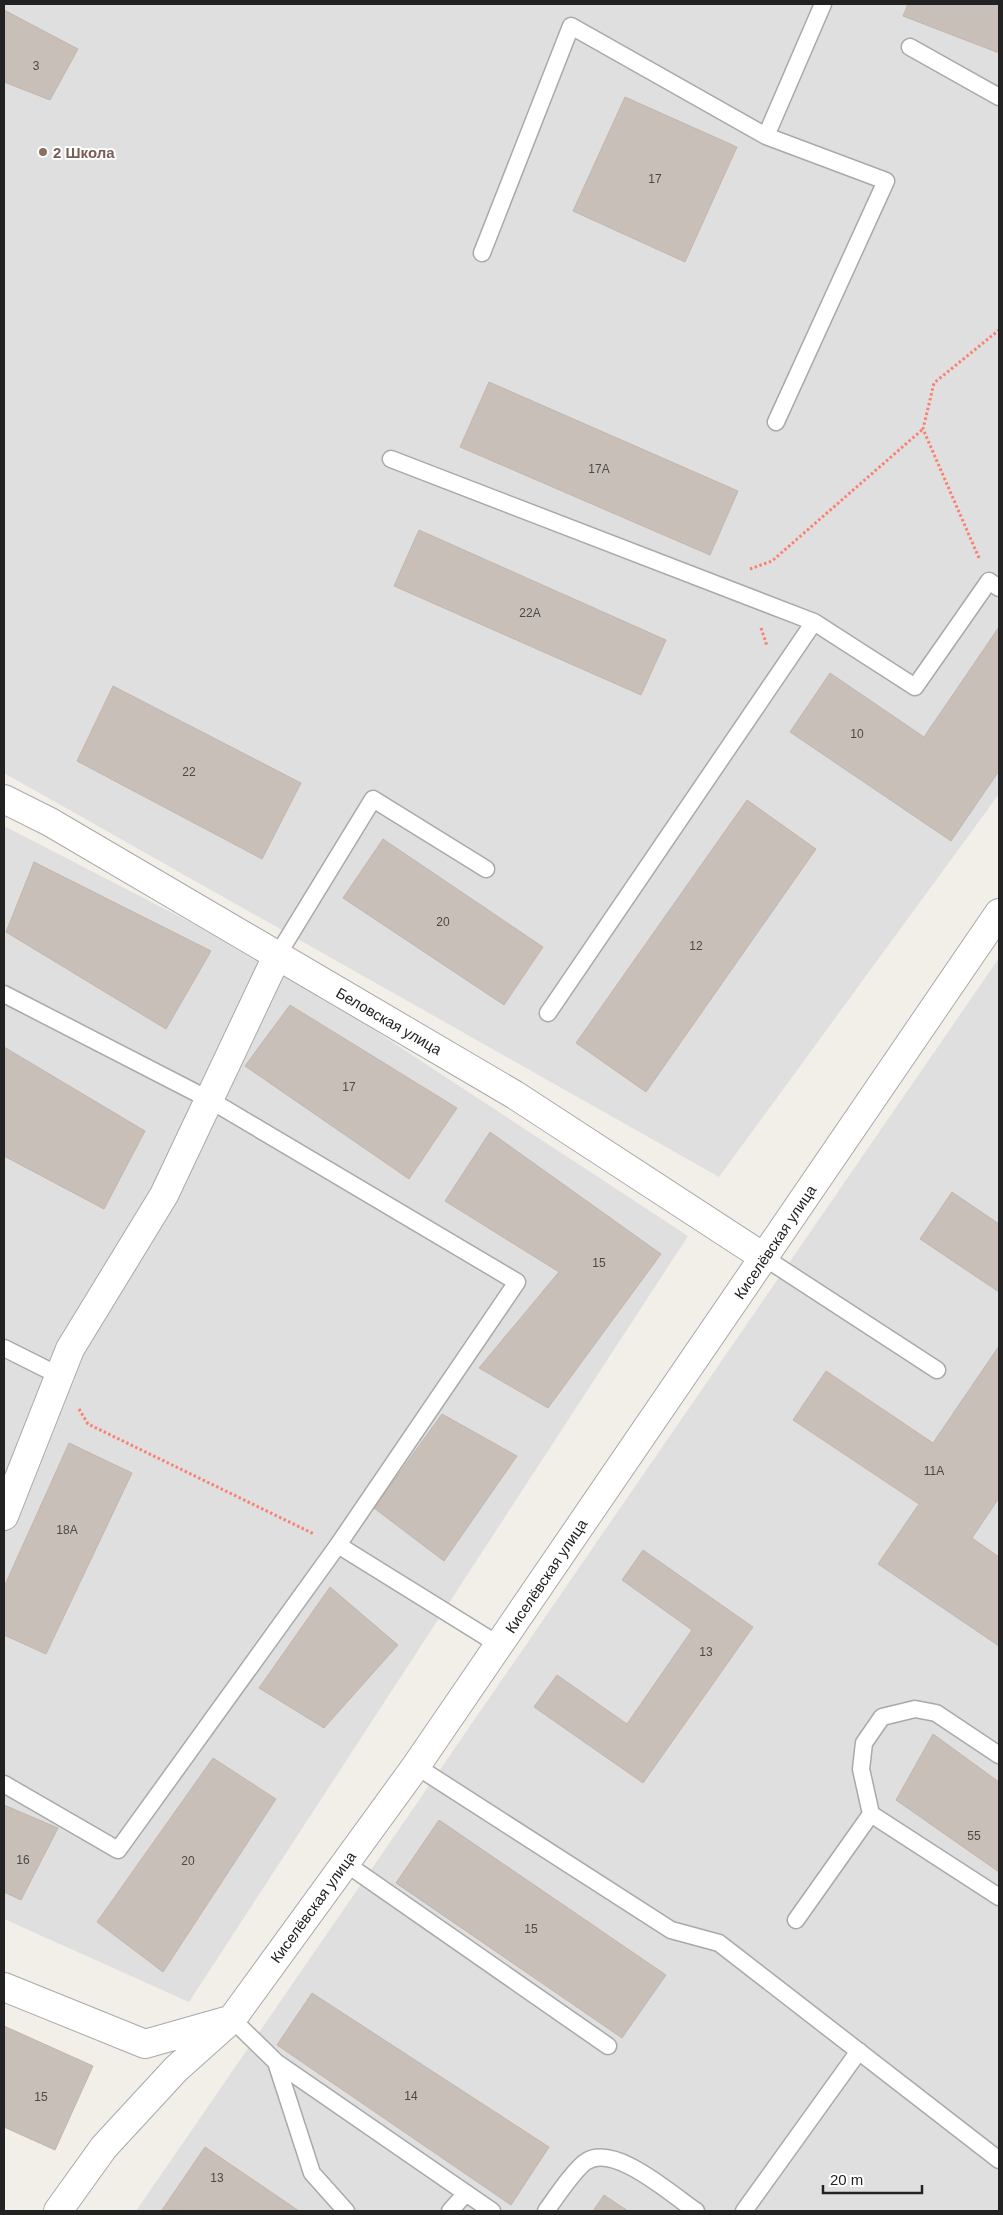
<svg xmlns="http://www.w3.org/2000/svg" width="1003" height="2215" font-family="Arial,sans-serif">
  <rect width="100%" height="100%" fill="#f2efe9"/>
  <path fill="#e0dfdf" d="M4 4H999V794L719 1177 4 773Z
    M4 826 281 969 688 1236 189 2002 4 1919Z
    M999 958V2211H136Z"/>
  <path fill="#c7bfb8" stroke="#c4b6ab" d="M908 4H999V53L903 16Z
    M4 10 78 49 50 100 4 82Z
    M625 97 737 147 685 262 573 211Z
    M489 382 738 491 710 555 460 447Z
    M419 530 666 640 641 695 394 586Z
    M999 627V771L951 841 790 732 830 673 924 737Z
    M113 686 301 783 262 859 77 761Z
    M747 800 816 849 646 1092 576 1043Z
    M383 839 543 947 504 1005 343 898Z
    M34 862 211 951 166 1029 6 932Z
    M290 1005 457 1108 409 1179 245 1066Z
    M4 1047 145 1131 104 1209 4 1156Z
    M490 1132 661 1254 548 1408 479 1368 559 1272 445 1201Z
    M952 1192 999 1224V1292L920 1239Z
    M999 1346V1498L972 1538 999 1557V1646L878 1564 919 1504 793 1420 826 1371 933 1443Z
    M442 1414 517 1456 444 1561 374 1508Z
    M69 1443 132 1473 46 1654 4 1635V1587Z
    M643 1550 753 1627 643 1783 534 1707 557 1675 627 1724 692 1630 622 1580Z
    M330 1587 398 1645 324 1728 259 1688Z
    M933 1734 999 1782V1872L896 1800Z
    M213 1758 276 1799 163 1972 97 1922Z
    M4 1805 58 1828 21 1900 4 1892Z
    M439 1820 666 1975 622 2038 396 1883Z
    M312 1993 549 2147 511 2205 277 2045Z
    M4 2026 93 2066 55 2150 4 2127Z
    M205 2147 299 2211 162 2210Z
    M604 2195 628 2211H593Z"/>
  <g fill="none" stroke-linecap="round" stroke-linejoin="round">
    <g stroke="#a9a9a9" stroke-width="19">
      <path id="service" d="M910 47 999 97
        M766 136 823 4
        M482 253 571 26 766 136 886 181 776 422
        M391 459 814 622
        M277 956 373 799 486 869
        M4 994 210 1100 517 1282 338 1545 118 1850 4 1784
        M548 1013 814 622 915 687 989 581 999 588
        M765 1258 937 1370
        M4 1348 60 1376
        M338 1545 499 1645
        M416 1766 671 1930 719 1943 999 2160
        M871 1814 861 1769 864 1743 882 1717 915 1709 936 1713 999 1755
        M345 1863 608 2046
        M796 1920 871 1814 999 1897
        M232 2019 276 2062 492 2211
        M276 2062 312 2173 346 2211
        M450 2211 466 2193
        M546 2211C554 2200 576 2167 587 2161 616 2144 672 2195 696 2211
        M744 2211 859 2051"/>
    </g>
    <g stroke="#a9a9a9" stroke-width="30">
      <path id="minor" d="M4 799 50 822 515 1095 765 1258
        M4 1516 70 1349 164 1195 277 956
        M4 1987 145 2044 226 2021
        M58 2211 104 2147 176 2069 232 2019 416 1766 999 913"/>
    </g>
    <path stroke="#fa8072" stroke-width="3" stroke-dasharray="2.5 2.5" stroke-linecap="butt" d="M979 558 923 429 934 383 999 330
      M750 569 772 561 923 429
      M761 628 767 646
      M79 1409 88 1424 314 1534"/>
    <use href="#service" stroke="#fff" stroke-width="16"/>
    <use href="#minor" stroke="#fff" stroke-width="28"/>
  </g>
  <circle fill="#8d6e63" stroke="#fff" stroke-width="2" cx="43" cy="152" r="5"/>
  <g text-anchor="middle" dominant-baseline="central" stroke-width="4" stroke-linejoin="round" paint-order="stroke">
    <g font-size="12" fill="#4b4948">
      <text x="36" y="66">3</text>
      <text x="655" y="179">17</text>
      <text x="599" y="469">17А</text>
      <text x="530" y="613">22А</text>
      <text x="857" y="734">10</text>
      <text x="189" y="772">22</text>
      <text x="443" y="922">20</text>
      <text x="696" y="946">12</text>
      <text x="349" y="1087">17</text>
      <text x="599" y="1263">15</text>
      <text x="934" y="1471">11А</text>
      <text x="67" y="1530">18А</text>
      <text x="706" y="1652">13</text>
      <text x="974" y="1836">55</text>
      <text x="23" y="1860">16</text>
      <text x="188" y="1861">20</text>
      <text x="531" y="1929">15</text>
      <text x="411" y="2096">14</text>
      <text x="41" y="2097">15</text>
      <text x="217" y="2178">13</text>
    </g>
    <g font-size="15" font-weight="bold" fill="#785e54" stroke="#fff" text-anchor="start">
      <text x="53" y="152">2 Школа</text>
    </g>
    <g font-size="15" fill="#222" stroke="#fff">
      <text transform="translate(389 1021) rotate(30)">Беловская улица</text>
      <text transform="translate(775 1242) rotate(-56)">Киселёвская улица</text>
      <text transform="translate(546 1576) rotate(-56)">Киселёвская улица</text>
      <text transform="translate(313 1907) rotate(-54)">Киселёвская улица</text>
    </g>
  </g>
  <rect width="1003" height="2215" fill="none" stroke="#222222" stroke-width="10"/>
  <path d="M823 2185v8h99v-8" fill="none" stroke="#222222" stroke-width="2.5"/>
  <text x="830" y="2185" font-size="15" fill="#222222" stroke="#ffffff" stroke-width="4" paint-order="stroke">20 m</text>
</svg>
